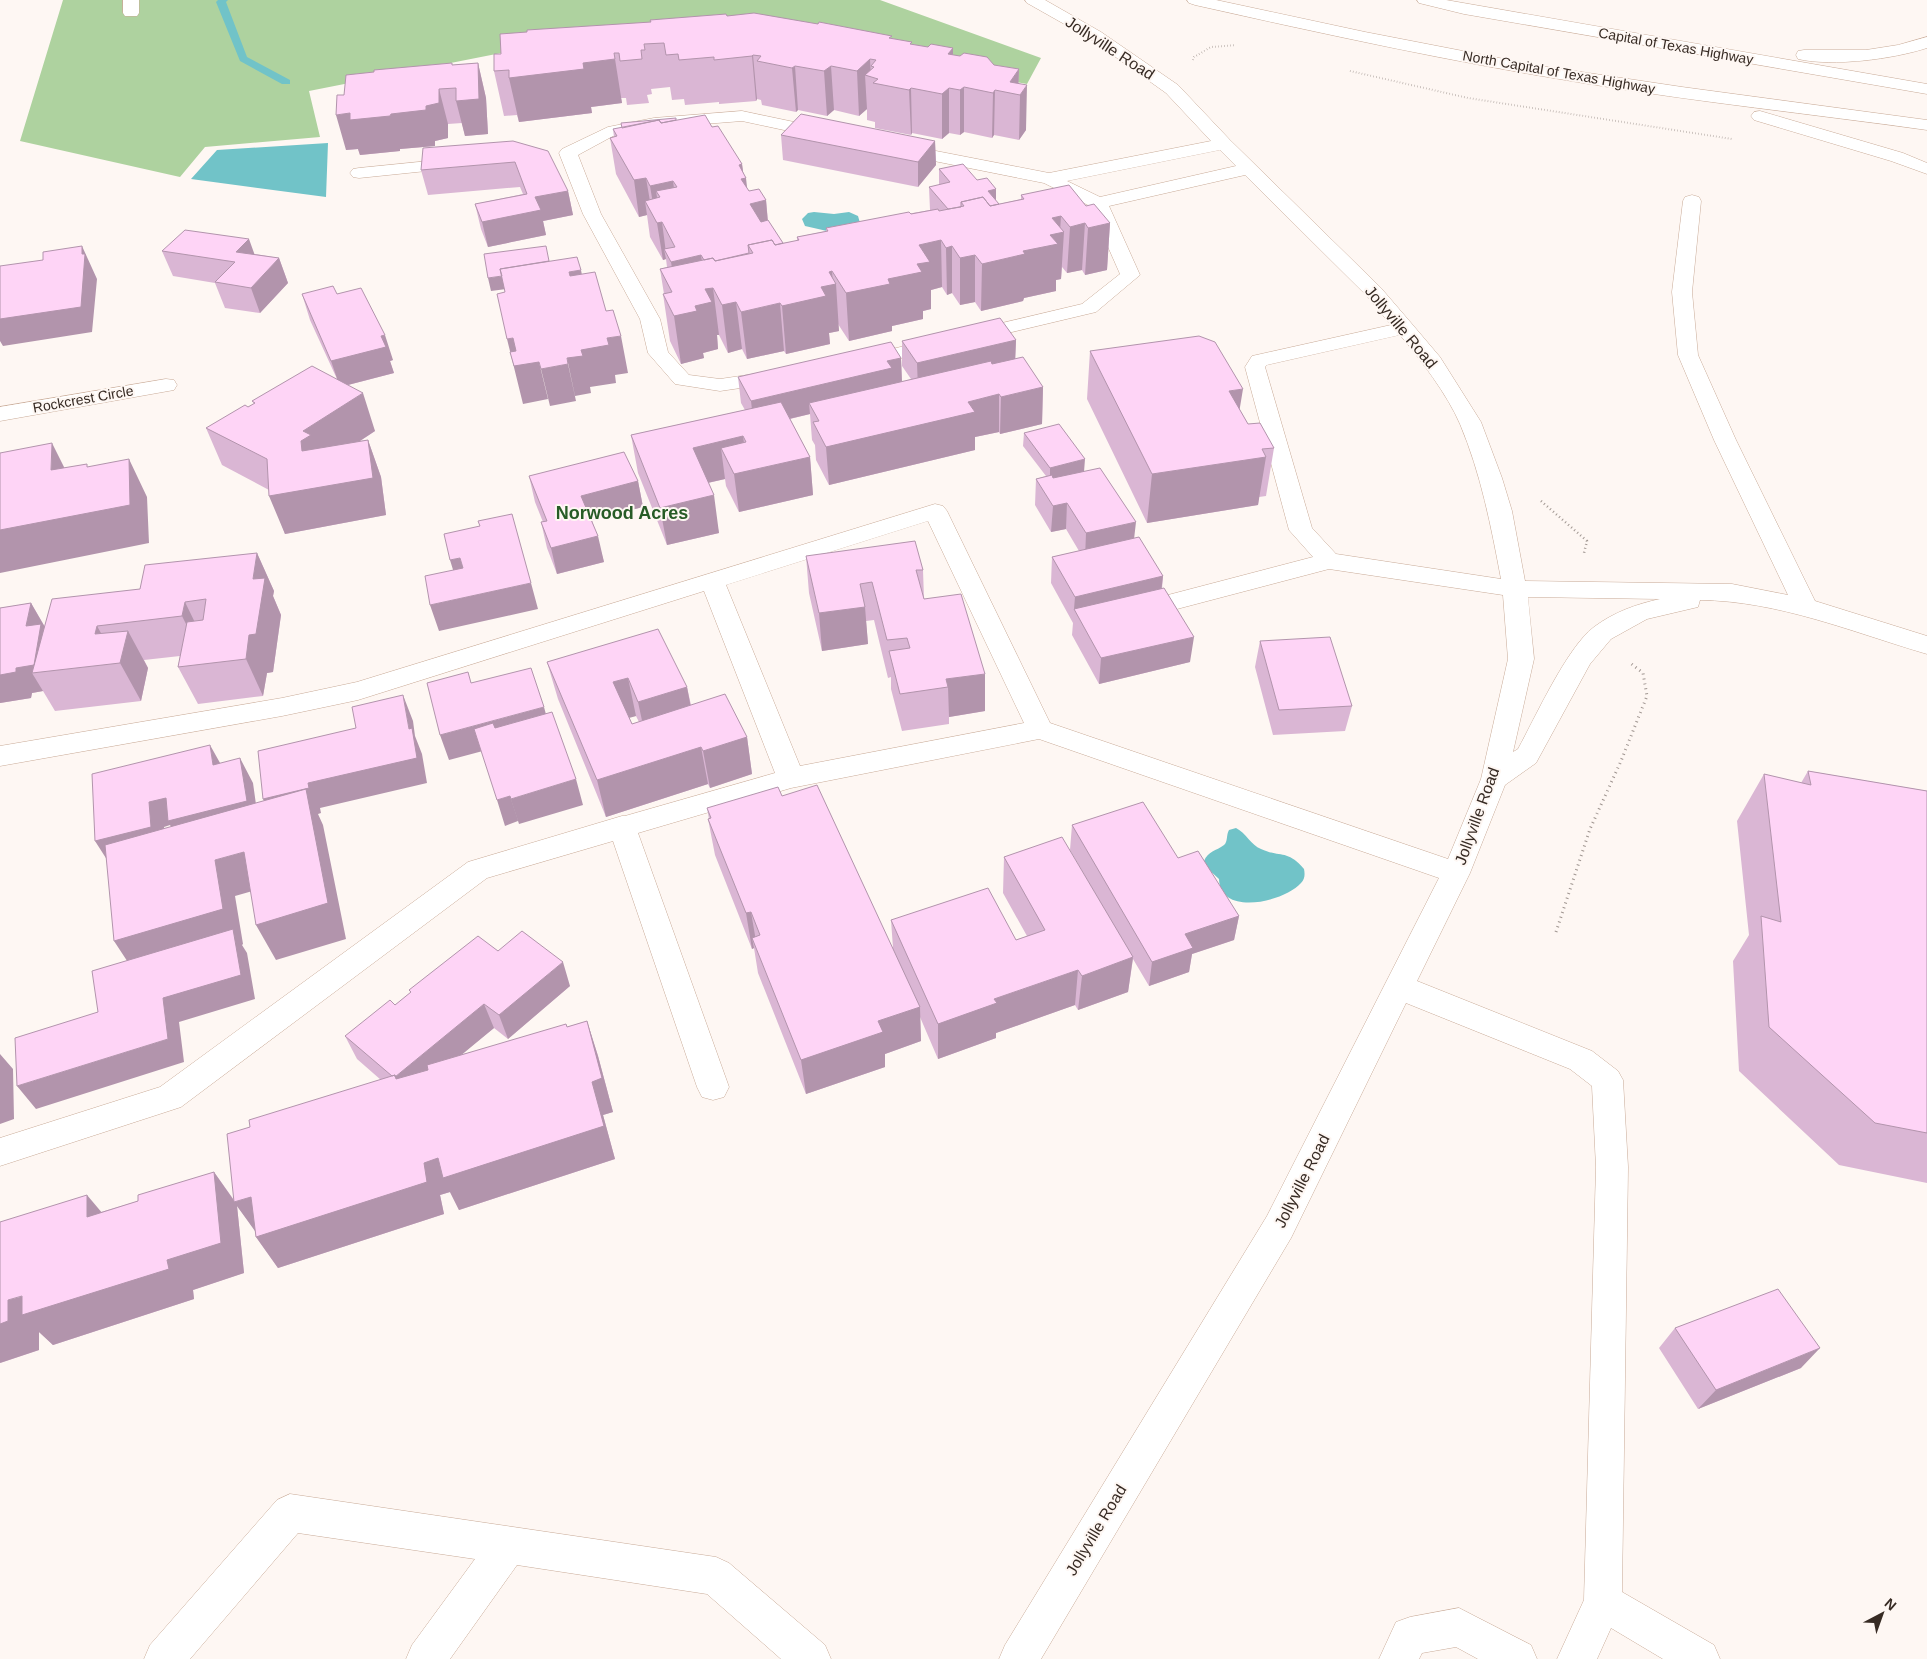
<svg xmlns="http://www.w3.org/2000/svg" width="1927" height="1659" font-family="Arial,sans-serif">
  <rect width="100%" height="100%" fill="#fef7f3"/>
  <path fill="#aed29f" d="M63 0H880L1041 58 1027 84 673 19 309 91 320 137 205 147 180 177 20 141Z"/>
  <path fill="#71c3c8" d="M328 143 326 197 191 179 217 150Z
    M814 212 834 214 849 212 858 216 860 223 827 231 805 226 802 219 808 213Z
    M1236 828C1246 833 1251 845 1261 849 1280 858 1287 849 1304 869 1305 874 1305 879 1301 883 1284 902 1220 917 1219 879L1206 867 1204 861C1208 851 1216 851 1224 845 1228 842 1226 835 1229 830Z"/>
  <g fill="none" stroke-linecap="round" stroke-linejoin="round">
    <path fill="#71c3c8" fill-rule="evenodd" d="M218 0H228L226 2 247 57 290 80V84H282L240 61 216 2Z"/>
    <g stroke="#c9ab98" stroke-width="1">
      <path id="minor" d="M123 0H139V13L137 16H125L123 13Z
        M1025 0H1045L1101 32 1178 85 1230 140 1381 288 1412 324 1440 357 1481 422 1502 478 1512 511 1525 581 1732 584 1788 595 1714 440 1678 355 1672 292 1683 201 1685 197 1692 195 1699 197 1701 201 1692 292 1698 355 1736 440 1815 601 1927 636V654C1852 632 1779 601 1700 600L1698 607 1647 619 1611 639 1590 664 1536 763 1505 785 1470 873 1417 981 1592 1051 1618 1071 1623 1080 1628 1167 1622 1592 1714 1645 1720 1659H1663L1611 1628 1597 1659H1557L1584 1600 1596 1167 1592 1086 1570 1069 1406 1003 1291 1238 1041 1659H999L1005 1645 1267 1216 1439 878 1039 739 791 788 638 833 729 1087 724 1097 713 1100 702 1097 697 1087 613 841 487 878 181 1107 0 1166V1138L160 1087 468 862 622 816H625L775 773 704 591 358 700 282 716 0 766V746L282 698 357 682 935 504 943 506 947 511 1050 723 1448 859 1481 779 1508 659 1503 595 1329 569 1177 609 1168 607 1165 601 1168 595 1313 557 1289 530 1245 367 1252 356 1391 325 1367 296 1245 175 1109 206 1140 275 1096 312 861 368 854 366 851 362 854 358 1082 304 1120 274 1090 206 1044 183 894 153 891 149 894 145 900 144 1049 173 1211 141 1166 93 1089 38 1027 3ZM1220 150 1236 166 1100 197 1067 181ZM1400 335C1421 360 1447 394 1460 424 1481 474 1491 526 1501 579L1336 554 1312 528 1265 367 1267 365ZM928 521 1024 723 800 766 726 585ZM1528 597 1660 599C1637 604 1614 612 1594 627 1567 647 1535 718 1518 749L1513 752 1534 659Z
        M742 111 832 130 835 134 832 138 826 139 742 121 654 128 613 136 578 155 601 214 660 319 668 352 689 375 720 379 775 371 782 373 786 377 782 381 775 383 720 391 675 384 648 353 640 319 583 214 559 153 562 149 608 127 654 118Z
        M459 158 465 159 468 163 465 167 359 178 353 177 350 173 353 169 359 168Z
        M166 379 174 380 177 385 174 390 0 421V407Z
        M290 1494 716 1557 729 1563 825 1645 831 1659H781L707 1594 517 1565 450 1659H406L412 1645 475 1559 298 1533 190 1659H144L150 1645 277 1500Z
        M1459 1608 1531 1645 1537 1659H1478L1456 1647 1422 1653 1419 1659H1379L1396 1622 1410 1617Z"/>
    </g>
    <g stroke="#c9ab98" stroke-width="1">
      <path id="highway" d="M1187 0H1216L1365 32 1535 65 1682 87 1927 120V130C1812 114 1697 102 1583 83 1453 62 1324 34 1195 5L1189 3Z
        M1417 0H1446L1927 84V94L1464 14 1419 3Z
        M1927 37V48C1893 59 1833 67 1798 59L1796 55 1798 51 1804 50H1866L1898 45Z
        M1760 111 1903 153 1927 163V174L1891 161 1754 120 1751 116 1754 112Z"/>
    </g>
    <path stroke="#a09691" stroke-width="2" stroke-dasharray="0.5 2.5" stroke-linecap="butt" d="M1193 60 1194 57 1211 47 1236 45
      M1350 71 1468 98 1732 139"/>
    <path stroke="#a09691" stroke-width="2.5" stroke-dasharray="1 3" stroke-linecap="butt" d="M1541 501 1587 541 1584 553"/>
    <path stroke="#a09691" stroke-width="3" stroke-dasharray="1 4" stroke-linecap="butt" d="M1556 932 1590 829 1621 761 1647 696 1643 673 1629 662"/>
    <use href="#minor" fill="#fff" fill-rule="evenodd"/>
    <use href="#highway" fill="#fff" fill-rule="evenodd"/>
  </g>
  <path fill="#dab6d4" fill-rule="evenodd" d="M727 16 892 38 912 44 928 47 953 48V55L994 65 1019 69 1018 84 1026 130 1019 140 994 135 992 138 964 132 960 135 949 133 942 139 912 133 911 135 875 128V122L867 120V109L859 116 834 110 827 116 798 110 796 112 762 105 761 100 757 99 756 101 719 104V102L685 105 684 99 672 100 670 87 651 89 652 94 647 95 649 103 627 105 626 98H621L622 103 591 107 592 113 519 122 517 115 504 116 494 71 501 54 651 22Z
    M478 63 486 98 488 134 465 136 462 123 448 124V138L435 141V146L400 149V151L360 155 358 149 346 150 344 95 453 65Z
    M676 120 712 127 742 164 743 173 747 188 749 191 766 200 768 221 783 243 797 241V237L826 231V228L930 210 929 187 939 185V169L977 180 996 189V201L999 204 1021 199V195L1086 206 1110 223 1107 270 1085 275 1082 270 1067 273 1062 267 1061 279 1056 280V291L1024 298 1023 301 981 311 975 302 960 305 952 293 947 295 942 287 931 290V309L923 311V319L892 326V331L849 341 838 324 839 331 829 333 830 344 786 354 784 351 747 359 742 349 728 353 719 335H717L718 349 703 353 704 358 681 364 670 341 663 294H664L660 269 667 267 666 259 663 260 650 237 647 215 639 217 616 174 610 138 614 137 613 129Z
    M781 135 935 141 936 165 918 187 783 160Z
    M513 141 568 191 573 215 543 221 546 235 488 247 481 229 475 204 523 194 520 187 428 195 421 170Z
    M162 251 255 254 279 258 288 283 260 313 225 308 215 283 173 276Z
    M302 294H337L393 360 390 361 394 373 348 385 375 431 360 441 368 440 381 477 386 515 285 534 269 490 222 465 206 428 254 404 252 401 337 379 310 320Z
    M1016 340 1015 359 1043 387 1042 424 1000 434 999 432 975 437V450L829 485 816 460 815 445 812 440 810 414 790 419 810 457 813 495 739 512 726 486 725 479 708 483 719 533 667 545 638 473 631 435 745 410 741 403 738 377 901 358 902 382 911 379 902 366V341Z
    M1090 351 1240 410 1248 424 1274 448 1266 496 1259 497 1258 505 1147 523 1087 399Z
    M1024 433 1084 472 1134 538 1163 576 1162 589 1190 662 1099 684 1072 635 1073 623 1051 583 1052 557 1079 551 1066 529 1051 532 1035 505 1036 479 1046 476 1023 446Z
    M529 476 638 481 643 507 592 520 604 562 557 574 547 548 541 522H543L535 502Z
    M257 553 274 591 273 596 281 615 273 672 267 673 263 696 198 704 178 667 180 656 144 660 148 668 141 701 55 711 43 691 32 693 31 698 0 703V608L31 603 45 627 140 589Z
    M806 556 923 570 924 599 985 674V711L949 717V724L902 731 891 689V677L888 678 874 620 866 621 868 644 822 651 809 593Z
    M1260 641 1352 706 1345 731 1273 735 1255 667Z
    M547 662 687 687 691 705 747 737 752 774 710 788 708 784 606 817 558 699ZM636 716 639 722 632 724 629 717Z
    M1808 771 1927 791V1183L1839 1165 1739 1071 1733 961 1749 935 1737 821 1764 774 1801 783Z
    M782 796 893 948 891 920 1016 940 1027 936 1003 893 1004 857 1110 919 1070 850 1072 825 1178 858 1239 916 1234 940 1192 954 1189 972 1149 986 1133 959 1128 992 1078 1010 1075 1005 996 1033V1038L938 1059 920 1017 921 1041 885 1054V1067L806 1094 758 973 754 948 752 949 715 855 708 819H709L707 808Z
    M498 951 570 986 508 1039 494 1028 460 1055 567 1027 587 1021 598 1056 613 1112 603 1115 615 1159 459 1210 450 1192 440 1195 444 1214 278 1268 256 1237 255 1230 237 1206 244 1273 193 1290 194 1299 53 1345 39 1332V1350L0 1363 101 1212 138 1201 214 1172 234 1200 250 1127 381 1080 357 1059 345 1036 395 1005 411 993 409 990Z
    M1675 1328 1801 1368 1698 1409 1659 1348Z"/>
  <path fill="#b294ac" d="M953 48V89L949 88V133L942 139V94L948 54Z
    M753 55 757 99 756 101 752 56Z
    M615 59 622 103 591 107 592 113 519 122 509 78 583 63Z
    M870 59 871 77 865 75 867 109 859 116 857 71Z
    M478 63 486 98 488 134 465 136 456 101Z
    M795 66 798 110 796 112 792 68Z
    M831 66 834 110 827 116 824 71Z
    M1019 69 1018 95 1010 82Z
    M1027 85 1026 130 1019 140 1020 95Z
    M964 87V132L960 135V90Z
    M911 88 912 133 911 135 909 90Z
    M439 89 448 124V138L435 141V146L400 149V151L360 155 358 149 346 150 336 115 350 113 391 114 426 106Z
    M995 90 994 135 992 138 993 93Z
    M935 141 936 165 918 187V162Z
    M742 164 744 178H746L750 214 745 215 739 165Z
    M646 178 652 213 645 201 647 215 639 217 634 180Z
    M673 181 678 217 660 197 656 191 661 221 656 222 650 186Z
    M996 189V214L988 191Z
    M568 191 573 215 543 221 546 235 488 247 482 222 535 197Z
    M766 200 769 236 750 204Z
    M1061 216 1060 233 1064 232 1061 279 1056 280V291L1024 298 1023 301 981 311 982 264 1023 251 1052 218Z
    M662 222 666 253 664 249 666 259 663 260 657 223Z
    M1085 223 1082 270 1067 273 1070 227Z
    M1110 223 1107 270 1085 275 1088 228Z
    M249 239 258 264 236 252Z
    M941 240 942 287 931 290V309L923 311V319L892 326V331L849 341 846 293 888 279 919 245Z
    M82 246 97 279 92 332 3 346 0 341V319L82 254Z
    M952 246V293L947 295 946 248Z
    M701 255 706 289 713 288 719 335H717L718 349 703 353 704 358 681 364 674 316 677 299 671 262Z
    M975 255V302L960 305V258Z
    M279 258 288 283 260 313 251 288Z
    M551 270 554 283 491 291 488 278Z
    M581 270 588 306 576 309 569 272Z
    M832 271 833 284H836L839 331 829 333 830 344 786 354 782 306 821 287 829 272Z
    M736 302 742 349 728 353 722 305Z
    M780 303 784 351 747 359 741 312Z
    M385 335 393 360 390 361 394 373 340 387 331 361 381 336Z
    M621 336 628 373 615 375 616 383 590 387 591 393 575 396 567 358 581 350 607 338Z
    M513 338 539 362 548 399 523 404 507 339Z
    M1016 340 1015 366 918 389 917 363Z
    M901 358 902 383 809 403 810 414 754 427 751 401 887 361Z
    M568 364 576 401 550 406 541 369Z
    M1043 387 1042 424 1000 434 1001 397Z
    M1243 389 1235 437 1229 391Z
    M363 393 375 431 322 466 368 440 381 477 386 515 285 534 269 496 301 441 303 431Z
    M999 394V432L975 437V450L829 485 826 447 968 402Z
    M743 436 748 471 810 457 813 495 739 512 734 474 721 448 725 479 698 485 693 448Z
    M52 443 71 481 51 470Z
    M1266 457 1258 505 1147 523 1152 474Z
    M129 459 147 497 149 543 0 573V530Z
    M1085 459 1084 472 1050 481V468Z
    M638 481 643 507 587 521 581 496Z
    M714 495 719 533 667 545 660 508Z
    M1067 503 1066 529 1051 532 1053 506Z
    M1136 522 1133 548 1085 559 1086 533Z
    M598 536 604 562 557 574 551 548Z
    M257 553 274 591 273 596 281 615 273 672 267 673 263 696 246 659 253 579Z
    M460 558 468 583 458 586 450 560Z
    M1163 576 1160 602 1074 609 1075 597Z
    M531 583 538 609 439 631 430 605Z
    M185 602 203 639 201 654 182 616Z
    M31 603 46 629 32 673 43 691 32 693 31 698 0 703V675L26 626Z
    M865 607 868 644 822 651 819 613Z
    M97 626 118 663 95 634Z
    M128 631 148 668 141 701 120 663Z
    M1194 637 1190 662 1099 684 1101 658Z
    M985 674V711L949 717 948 687 946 679Z
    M628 678 636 716 622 720 613 682Z
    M687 687 694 724 646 739 638 702Z
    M403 695 413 721 415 736 422 754 427 783 320 808 321 813 318 814 323 825 346 939 276 960 256 925 275 824 263 799 308 783 409 729Z
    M544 707 551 733 449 760 440 735Z
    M747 737 752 774 710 788 703 751Z
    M210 745 224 770 213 765Z
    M701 747 708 784 606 817 597 780Z
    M240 758 253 783 259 826 182 846 170 825 164 827 166 852 111 866 95 841 149 802Z
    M576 779 583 805 519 824 511 799Z
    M510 796 518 821 505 826 497 800Z
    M244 852 263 888 235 896 243 944 242 945 247 953 255 999 179 1022 184 1062 36 1109 17 1086 168 1039 137 976 114 941 215 860Z
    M751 912 757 947 752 938 754 948 752 949 746 913Z
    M1239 916 1234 940 1192 954 1189 972 1149 986 1152 962 1185 934Z
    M1133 957 1128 992 1078 1010 1082 976Z
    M563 962 570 986 508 1039 499 1015Z
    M1078 970 1075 1005 996 1033V1038L938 1059V1024L994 999Z
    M484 1004 494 1028 407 1100 394 1078Z
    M920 1007 921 1041 885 1054V1067L806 1094 801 1060 878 1021Z
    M587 1021 598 1056 613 1112 603 1115 615 1159 459 1210 450 1192 440 1195 444 1214 278 1268 256 1237 424 1163 592 1082Z
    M0 1054 13 1069 14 1119 0 1124Z
    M214 1172 235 1202 251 1197 257 1234 237 1206 244 1273 193 1290 194 1299 53 1345 39 1332V1350L0 1363V1324L8 1300 167 1260Z
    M87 1195 114 1227 87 1217Z
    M1820 1348 1801 1368 1698 1409 1716 1390Z"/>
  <path fill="#fed4f6" stroke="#b294ac" d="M754 13 818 24 819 22 892 36 889 38 912 42 910 44 928 47 931 44 953 48 948 54 960 56 964 53 987 57 994 65 1019 69 1010 82 1027 85 1020 95 995 90 993 93 964 87 960 90 949 88 942 94 911 88 909 90 873 83 878 79 865 75 874 67 871 66 876 60 870 59 857 71 831 66 824 71 795 66 792 68 757 61 761 56 753 55 752 56 714 60V57L679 60 678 54 666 55 664 43 644 44 645 50H641L642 59 620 61 619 53H614L615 59 583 63 584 69 509 78V70L494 71V54H501L500 34 527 32V30L651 22 650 20 726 14 727 16Z
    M452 63V65L478 63 479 99 456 101V88L439 89V103L426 106V110L391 114 390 116 350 120V113L336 115 337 95H344L346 75 374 72V70Z
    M801 114 935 141 918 162 781 135Z
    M705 115 712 127 718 126 742 164 739 165 746 178 741 179 749 191 759 189 766 200 750 204 761 222 768 220 783 243 775 245 772 240 748 245 749 253 715 261 713 258 704 260 701 255 671 262 664 249 675 247 662 222 657 223 645 201 660 197 656 191 677 187 673 181 650 186 646 178 634 180 610 138 617 136 613 129 659 120 661 123Z
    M676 118V120L661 123 659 120 622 128 621 123Z
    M513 141 548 151 568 191 535 197 541 210 482 222 475 204 527 194 515 162 421 170 423 148Z
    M963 164 977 180 987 178 996 189 988 191 999 204 990 206 983 197 961 202V207L948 209 929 187 950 182 939 169Z
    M1069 185 1086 206 1094 204 1110 223 1088 228 1085 223 1070 227 1061 216 1052 218 1064 232 1050 235 1058 244 1023 251 1025 254 982 264 975 255 960 258 952 246 946 248 941 240 919 245 930 262 917 264 922 272 888 279 890 284 846 293 832 271 829 272 836 284 821 287 826 296 782 306 780 303 741 312 736 302 722 305 713 288 705 289 712 302 695 306 697 311 674 316 663 294 672 292 660 269 713 258 715 261 753 253 748 245 772 240 775 245 799 240 797 237 828 231 826 228 909 212 911 214 938 209 939 211 964 206 961 202 983 197 990 206 1024 199 1021 195Z
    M185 230 249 239 236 252 279 258 251 288 215 282 235 262 162 251Z
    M82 246V254H85L81 307 0 319V266L43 260V252Z
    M546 246 549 261 500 269 502 276 488 278 484 254Z
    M577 257 581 270 569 272 570 276 595 272 606 311 613 310 621 336 607 338 609 345 581 350 583 356 567 358 568 364 541 369 539 362 514 366 510 352 516 351 513 338 507 339 497 294 505 292 500 269Z
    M333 286 337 294 361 288 385 335 381 336 386 347 331 361 302 294Z
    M1000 318 1016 340 917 363 902 341Z
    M1199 336 1215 342 1243 389 1229 391 1248 424 1260 423 1274 448 1262 449 1266 457 1152 474 1090 351Z
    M891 342 901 358 887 361 892 368 751 401 738 377Z
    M1023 357 1043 387 1001 397 999 394 968 402 975 412 826 447 813 422 819 421 809 403 991 361 992 364Z
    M312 366 363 393 303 431 311 435 301 441 302 451 368 440 373 478 269 496 267 459 206 428 245 405 248 407 255 403 252 401Z
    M781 402 810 457 734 474 721 448 746 442 743 436 693 448 714 495 660 508 631 435Z
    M1059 424 1085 459 1050 468 1024 433Z
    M52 443 51 470 87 464V467L129 459 130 505 0 530V453Z
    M624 452 638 481 581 496 598 536 551 548 541 522 547 521 529 476Z
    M1100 468 1136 522 1086 533 1067 503 1053 506 1036 479 1052 475 1053 478Z
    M512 514 531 583 430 605 425 576 463 568 460 558 450 560 444 534 480 526 478 521Z
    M1139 537 1163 576 1075 597 1052 557Z
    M915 541 923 570H916L924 599 961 594 985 674 946 679 948 687 900 694 889 651 910 648 907 638 887 640 872 582 860 584 865 607 819 613 806 556Z
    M257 553 253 579 265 578 256 634 249 635 246 659 178 667 187 622 203 620 206 599 185 602 182 616 97 626 95 634 128 631 120 663 32 673 52 599 140 589 145 565Z
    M1164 588 1194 637 1101 658 1074 609Z
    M31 603 26 626 41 624 34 665 16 668V672L0 675V608Z
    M658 629 687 687 638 702 628 678 613 682 632 724 725 694 747 737 703 751 701 747 597 780 547 662Z
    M1330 637 1352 706 1279 710 1260 641Z
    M531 668 544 707 440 735 427 683 468 672 471 683Z
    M403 695 409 729 412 728 417 758 308 783 309 788 263 799 258 751 356 728 352 707Z
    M552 712 576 779 511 799 510 796 497 800 474 729 493 723 495 728Z
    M210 745 213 765 240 758 247 801 168 821 166 798 149 802 151 827 95 841 92 774Z
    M1808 771 1927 791V1133L1875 1123 1769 1027 1761 916 1781 922 1764 774 1811 785Z
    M817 785 920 1007 878 1021 883 1032 801 1060 752 938 760 935 751 912 746 913 708 819 711 818 707 808 778 787 782 796Z
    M306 789 328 903 256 925 244 852 215 860 223 909 114 941 105 845Z
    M1143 802 1178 858 1198 851 1239 916 1185 934 1193 948 1152 962 1072 825Z
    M1062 837 1133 957 1082 976 1078 970 994 999 997 1003 938 1024 891 920 988 888 1016 940 1045 930 1004 857Z
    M233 929 241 975 163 998 168 1039 17 1086 15 1038 98 1012 92 971Z
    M522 931 563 962 499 1015 484 1004 395 1077V1075L392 1076 345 1036 390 1000 395 1005 411 992 409 990 478 936 498 951Z
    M587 1021 602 1078 592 1082 604 1126 443 1178 438 1158 424 1163 427 1182 256 1237 251 1197 234 1202 227 1134 250 1127 249 1120 395 1075 396 1079 428 1070 427 1065 566 1024 567 1027Z
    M214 1172 221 1243 167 1260 169 1269 22 1315V1296L8 1300V1321L0 1324V1222L87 1195V1217L138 1201V1195Z
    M1778 1289 1820 1348 1716 1390 1675 1328Z"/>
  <g text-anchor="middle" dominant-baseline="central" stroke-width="4" stroke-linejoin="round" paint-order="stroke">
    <g font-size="14" fill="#372b24" stroke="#fef7f3">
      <text transform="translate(1676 46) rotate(10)">Capital of Texas Highway</text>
      <text transform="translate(1559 72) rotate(10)">North Capital of Texas Highway</text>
      <text transform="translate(83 399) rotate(-10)">Rockcrest Circle</text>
    </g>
    <g font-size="16" fill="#372b24" stroke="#fef7f3">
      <text transform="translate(1110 48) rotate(33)">Jollyville Road</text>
      <text transform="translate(1401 327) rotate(50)">Jollyville Road</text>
      <text transform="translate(1477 816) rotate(-70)">Jollyville Road</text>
      <text transform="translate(1302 1181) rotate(-63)">Jollyville Road</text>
      <text transform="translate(1096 1530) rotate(-59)">Jollyville Road</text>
    </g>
    <g font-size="18" font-weight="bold" fill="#275b26" stroke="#fef7f3">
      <text x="622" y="513">Norwood Acres</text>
    </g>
  </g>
  <g transform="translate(1882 1614) rotate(41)" stroke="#fef7f3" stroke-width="4" paint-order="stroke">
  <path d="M0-4L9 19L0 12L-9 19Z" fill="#372b24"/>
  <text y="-8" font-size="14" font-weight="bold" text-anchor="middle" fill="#372b24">N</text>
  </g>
</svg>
